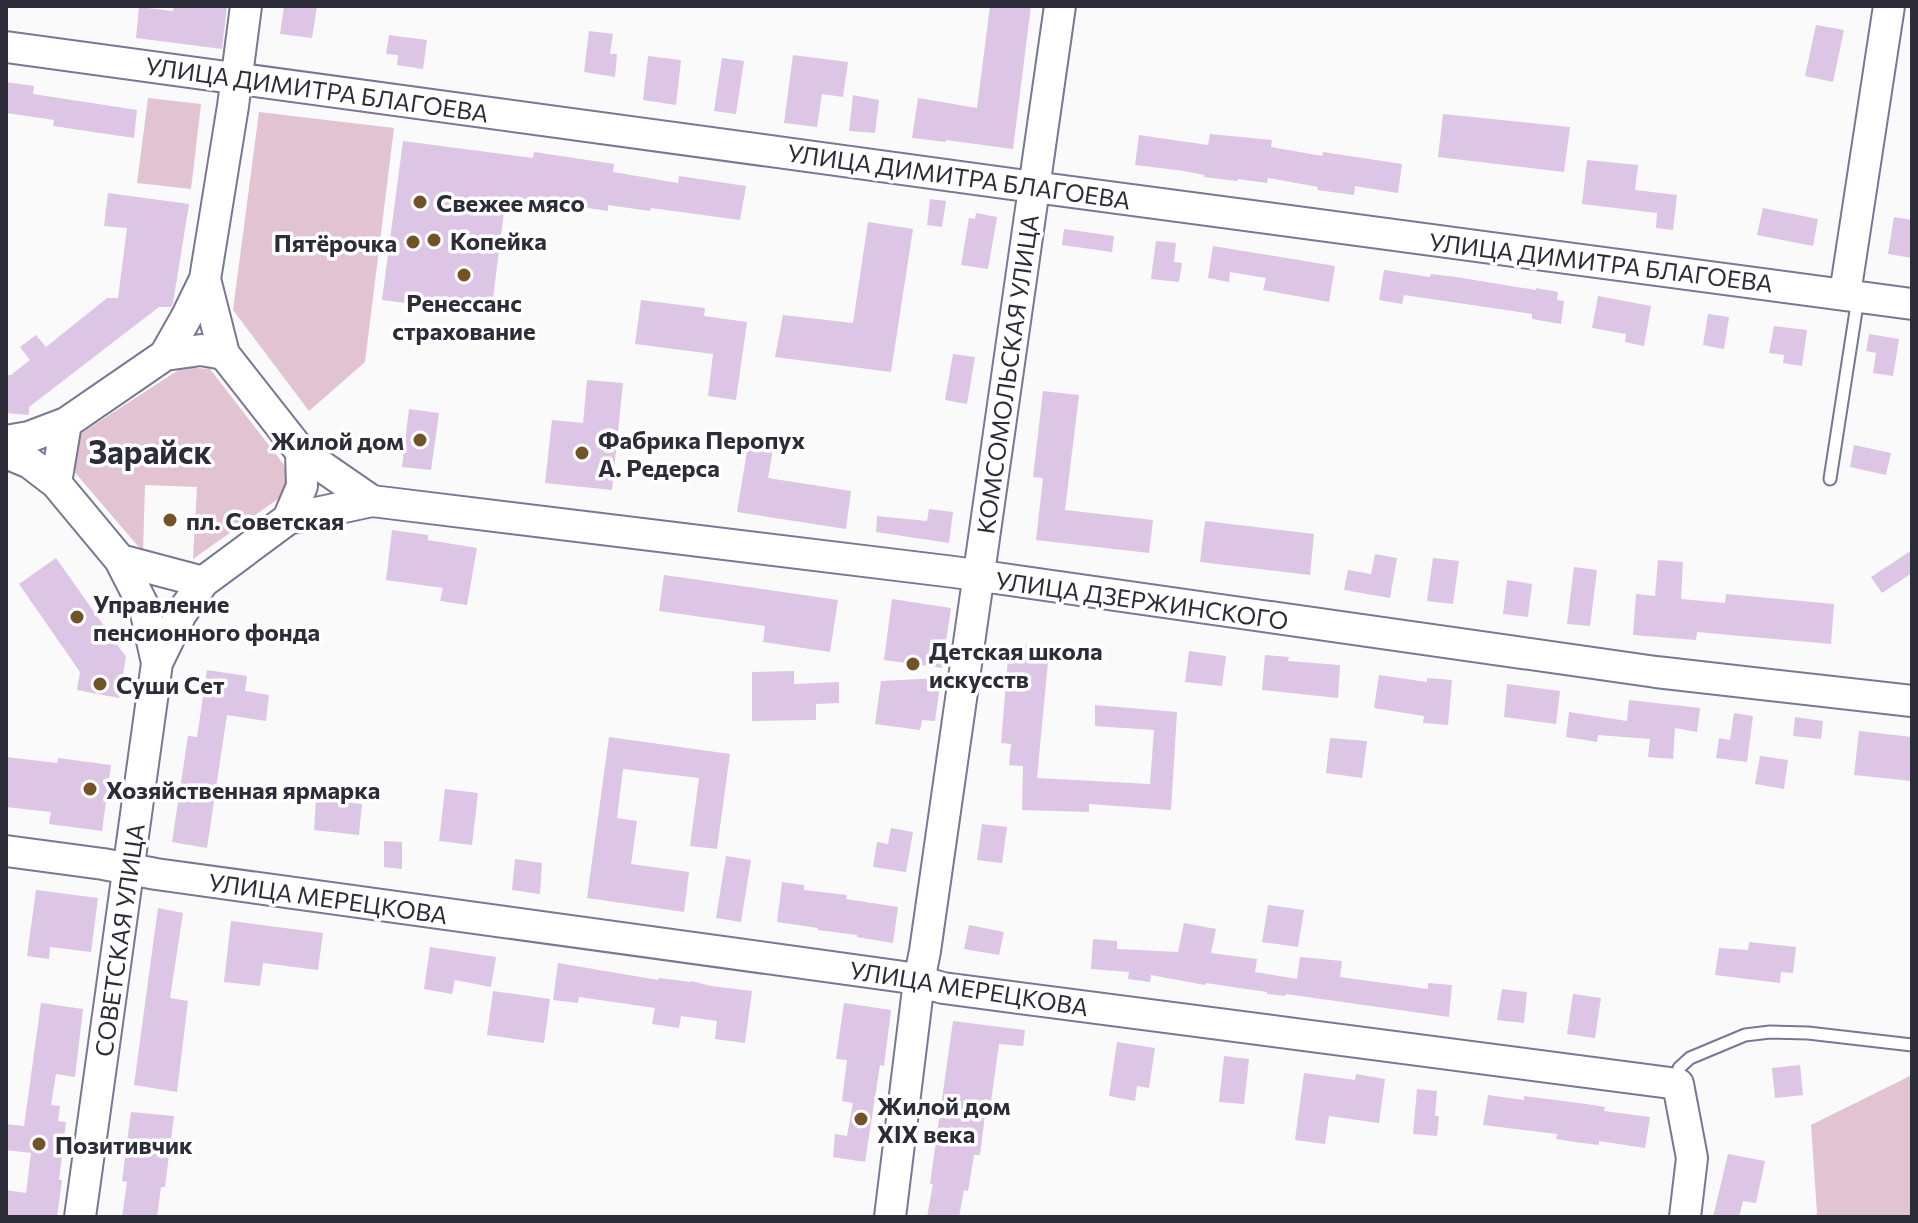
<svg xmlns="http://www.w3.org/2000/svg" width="1918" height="1223" font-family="Commissioner,sans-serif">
  <rect width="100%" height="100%" fill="#fafafa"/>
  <path fill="#e2c3d2" d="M148 98 201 104 191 189 137 183Z
    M259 112 394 128 365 362 309 411 233 310Z
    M183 367 210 369 288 470 285 494 193 559 197 487 145 485 143 552 71 468 74 438Z
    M1912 1075V1217H1815L1817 1213 1811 1125Z"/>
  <path fill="#ddc5e6" d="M174 6H227L222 49 136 38 139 7 173 11Z
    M284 6H317L312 38 280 34Z
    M990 6H1031L1013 149 946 140V142L912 138 918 98 977 108Z
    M1816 25 1844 30 1833 82 1805 76Z
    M589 31 613 34 610 54H617L615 77 584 72Z
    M389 35 427 40 423 69 397 65 398 55 386 54Z
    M793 55 848 62 843 97 822 94 817 127 784 123Z
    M648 56 681 60 676 105 643 100Z
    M722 58 744 61 736 114 714 111Z
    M6 82 34 86 33 94 137 110 134 138 53 126 54 120 6 113Z
    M853 95 879 100 875 133 849 131Z
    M1443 114 1570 127 1564 172 1438 157Z
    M1210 134 1272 140 1271 147 1322 156 1323 152 1402 164 1398 193 1355 186 1354 195 1317 190 1318 187 1268 178 1267 183 1238 179 1237 181 1204 177V175L1184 171 1135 165 1139 135 1208 145Z
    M403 141 533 158 534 152 614 164 613 172 678 183 679 176 746 186 740 220 651 208 650 211 608 205V211L506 196 491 314 382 300Z
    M1587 160 1638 165 1635 190 1677 195 1673 230 1656 228 1657 213 1582 204Z
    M108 193 189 204 173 303 171 307H159L29 407V415L6 413V375H11L30 360 20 347 36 335 46 347 107 298H118L127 228 104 226Z
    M930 199 946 201 942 227 927 225Z
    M1763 208 1818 219 1813 246 1757 235Z
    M976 213 997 217 988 269 961 265 969 218 975 219Z
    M1894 217 1912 220V258L1888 254Z
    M868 222 913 229 891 372 775 357 783 315 853 323Z
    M1064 229 1114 236 1112 252 1062 245Z
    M1156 241 1176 243 1174 262 1182 263 1179 282 1151 279Z
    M1213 246 1335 266 1329 302 1263 290 1266 278 1230 272 1229 282 1208 278Z
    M1384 270 1430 277 1431 274 1456 277 1536 290V288L1558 292 1557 300 1564 301 1561 324 1532 319V314L1404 295 1402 304 1379 300Z
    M1598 296 1651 306 1644 346 1625 342 1626 334 1592 328Z
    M641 300 705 308 704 316 747 322 736 400 708 396 713 354 635 344Z
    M1708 314 1729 317 1724 349 1703 345Z
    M1774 326 1807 330 1802 366 1783 363 1784 355 1769 353Z
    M1869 334 1899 339 1893 376 1873 373 1876 353 1866 351Z
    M953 354 975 357 967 404 945 400Z
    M587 380 623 383 612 490 545 483 552 420 583 423Z
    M1043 391 1079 395 1065 510 1153 520 1149 553 1036 540 1043 478 1033 477Z
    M409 409 439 413 431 470 402 467Z
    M749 439 774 443 768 478 851 491 846 529 737 512Z
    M1854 445 1891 453 1886 475 1850 467Z
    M929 509 953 512 949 543 876 532 877 516 927 521Z
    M1205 521 1314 534 1310 575 1200 562Z
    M392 530 428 535V540L477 548 467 605 440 601 443 588 386 580Z
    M1912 550V573L1882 593 1871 577Z
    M1375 554 1397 558 1390 598 1344 590 1348 570 1371 574Z
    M56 558 126 657 119 698 77 690 80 672 19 584Z
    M1433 558 1459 561 1453 604 1427 601Z
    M1658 560 1683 562 1681 599 1725 603 1726 594 1834 604 1831 644 1697 632 1696 640 1633 635 1636 594 1655 596Z
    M1574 567 1597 570 1590 626 1567 624Z
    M664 575 838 600 830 652 763 642 765 626 659 611Z
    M1507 580 1532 584 1528 617 1503 614Z
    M892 599 951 608 942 668 884 660Z
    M1019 645 1030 646 1035 650 1041 661 1048 662 1037 778 1150 784 1154 730 1095 726V705L1177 712 1171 810 1089 804V812L1022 810 1023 766 1009 765 1011 744 1001 743 1008 658 1010 653Z
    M1189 651 1226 656 1222 686 1185 682Z
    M1265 655 1289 657 1288 661 1340 665 1338 698 1262 690Z
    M207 670 247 676 245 691 269 695 266 721 227 715 207 848 172 842 188 736 197 737Z
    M794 671V684L839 682V703L816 704V720L752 721V672Z
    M1379 675 1427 682V678L1452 680 1448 725 1423 723 1424 716 1374 708Z
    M941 678 935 721 922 720 920 730 875 724 881 681Z
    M1507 684 1560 691 1556 724 1504 717Z
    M1629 700 1700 708 1697 732 1675 728 1673 759 1648 757 1650 739 1598 735 1597 742 1566 737 1569 712 1627 721Z
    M1734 713 1753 716 1747 762 1716 758 1719 738 1730 740Z
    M1795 717 1823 721 1821 739 1793 736Z
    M1859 731 1912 737V781L1854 775Z
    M609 737 730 754 717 849 690 846 699 778 623 769 617 818 637 821 631 864 689 872 684 912 587 898Z
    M1330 738 1367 741 1362 778 1326 773Z
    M1760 756 1788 760 1784 789 1755 784Z
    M6 757 57 763 58 758 111 765 102 831 49 824 51 812 6 807Z
    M445 789 478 793 472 845 439 841Z
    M316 799 362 804 359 835 314 830Z
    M982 824 1007 827 1002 863 977 860Z
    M891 828 913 832 906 872 873 867 877 842 888 844Z
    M384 841 402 842V869L384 867Z
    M726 856 751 860 741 922 716 918Z
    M515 859 542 863 540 894 512 890Z
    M782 882 804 885V890L847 895 846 899 898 907 893 943 857 937V935L818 930V928L777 922Z
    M36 890 98 898 91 952 50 947 49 959 27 956Z
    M1268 905 1304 910 1298 947 1262 942Z
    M158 908 183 913 170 998 188 1001 177 1092 134 1085Z
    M231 921 323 933 318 970 263 963 260 986 224 982Z
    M1184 923 1216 929 1211 953 1257 959 1255 972 1297 979 1300 957 1342 961 1340 977 1428 989V983L1452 985 1449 1017 1286 994 1285 996 1267 994V992L1206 983 1205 985 1151 975 1150 982 1128 979 1129 972 1091 969 1093 939 1117 941V949L1178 952Z
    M969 925 1004 932 999 955 964 949Z
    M1749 942 1796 947 1793 973 1781 972 1780 983 1715 975 1719 948 1748 950Z
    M430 947 496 957 491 987 455 980 452 994 424 989Z
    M558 963 658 980 659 978 691 982V981L711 986 752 991 745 1043 715 1039 717 1021 681 1016 679 1028 652 1024 655 1008 579 997 578 1003 553 1000Z
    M1502 989 1527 992 1524 1023 1497 1020Z
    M493 991 550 999 544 1043 487 1035Z
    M1573 994 1601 998 1595 1038 1567 1034Z
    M41 1003 83 1009 75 1077 56 1074 51 1105 60 1106 58 1121 66 1122 59 1180H62L57 1217H6V1190L26 1193 31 1153 6 1150V1124L24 1126Z
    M844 1003 891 1010 884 1066 880 1065 865 1162 833 1157 835 1134 847 1136 853 1103 842 1101 847 1060 836 1059Z
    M953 1021 1025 1030 1023 1046 999 1044 989 1116 985 1115 980 1155H974L968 1191 964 1190 959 1217H927L933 1184H930Z
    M1117 1042 1155 1048 1149 1088 1137 1086 1135 1101 1109 1096Z
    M1224 1056 1249 1059 1244 1104 1219 1102Z
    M1800 1065 1803 1095 1775 1098 1772 1068Z
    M1304 1073 1355 1080 1356 1074 1385 1079 1379 1123 1329 1116 1325 1144 1295 1140Z
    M1417 1089 1437 1091 1435 1116H1439L1437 1136 1413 1134Z
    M1488 1095 1524 1100V1096L1586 1104 1605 1107 1604 1111 1650 1117 1645 1148 1599 1141V1145L1575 1142 1556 1139 1557 1134 1483 1125Z
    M131 1112 174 1116 165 1187H161L157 1217H122L127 1182 122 1181Z
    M1728 1154 1765 1161 1756 1203 1743 1201 1739 1217H1713Z"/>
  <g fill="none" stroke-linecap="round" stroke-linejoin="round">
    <g stroke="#787794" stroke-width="15">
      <path id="lane" d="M1830 479 1858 298
        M1678 1083 1679 1068 1690 1058 1745 1035 1770 1032 1808 1033 1912 1045"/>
    </g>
    <g stroke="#787794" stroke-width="34">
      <path id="secondary" d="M6 47 1034 187 1912 304
        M205 279 224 354
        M1845 294 1889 6
        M165 355 201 350 224 354 301 452 302 486 288 519 203 582 120 560 56 483 66 423 165 355 186 318 205 279 233 106 246 6
        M6 441 29 437 66 423
        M301 452 372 501
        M6 453 30 463 56 483
        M288 519 372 501 954 572 1656 672 1912 701
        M120 560 145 609 157 663
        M6 851 103 864 156 874 904 977 943 988 1678 1084 1692 1158 1685 1217
        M80 1217 157 663 181 614 203 582
        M890 1217 919 981 925 951 1060 6"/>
    </g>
    <use href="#lane" stroke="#fff" stroke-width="11"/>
    <use href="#secondary" stroke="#fff" stroke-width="30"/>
  </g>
  <g fill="#715327" stroke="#fff" stroke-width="3">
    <circle cx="420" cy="202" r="8"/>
    <circle cx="434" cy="240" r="8"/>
    <circle cx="413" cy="242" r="8"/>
    <circle cx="464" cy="275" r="8"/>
    <circle cx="420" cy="440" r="8"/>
    <circle cx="582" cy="453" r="8"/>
    <circle cx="170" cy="520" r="8"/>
    <circle cx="77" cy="617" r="8"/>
    <circle cx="913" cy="664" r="8"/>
    <circle cx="100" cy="684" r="8"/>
    <circle cx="90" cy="789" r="8"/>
    <circle cx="861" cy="1119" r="8"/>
    <circle cx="39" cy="1144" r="8"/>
  </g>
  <g text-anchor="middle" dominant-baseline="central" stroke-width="7" stroke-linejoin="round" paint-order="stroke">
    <g font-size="24" fill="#2d2d39" stroke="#fff">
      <text transform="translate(317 89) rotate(8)">УЛИЦА ДИМИТРА БЛАГОЕВА</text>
      <text transform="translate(959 176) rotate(8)">УЛИЦА ДИМИТРА БЛАГОЕВА</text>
      <text transform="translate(1601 262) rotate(7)">УЛИЦА ДИМИТРА БЛАГОЕВА</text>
      <text transform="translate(1007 374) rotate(-82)">КОМСОМОЛЬСКАЯ УЛИЦА</text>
      <text transform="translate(1142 600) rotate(8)">УЛИЦА ДЗЕРЖИНСКОГО</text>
      <text transform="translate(328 898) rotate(8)">УЛИЦА МЕРЕЦКОВА</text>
      <text transform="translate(119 940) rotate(-82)">СОВЕТСКАЯ УЛИЦА</text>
      <text transform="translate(969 988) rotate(9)">УЛИЦА МЕРЕЦКОВА</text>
    </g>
    <g font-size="24" font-weight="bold" fill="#2d2d39" stroke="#fff" text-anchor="start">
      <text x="436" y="202">Свежее мясо</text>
      <text x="450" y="240">Копейка</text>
      <text x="397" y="242" text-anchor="end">Пятёрочка</text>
      <text x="464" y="302" text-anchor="middle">Ренессанс<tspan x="464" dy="28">страхование</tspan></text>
      <text x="598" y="439">Фабрика Перопух<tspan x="598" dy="28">А. Редерса</tspan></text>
      <text x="404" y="440" text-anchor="end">Жилой дом</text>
      <text x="186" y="520">пл. Советская</text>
      <text x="93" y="603">Управление<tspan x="93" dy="28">пенсионного фонда</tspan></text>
      <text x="929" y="650">Детская школа<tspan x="929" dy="28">искусств</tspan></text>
      <text x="116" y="684">Суши Сет</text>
      <text x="106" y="789">Хозяйственная ярмарка</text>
      <text x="877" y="1105">Жилой дом<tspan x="877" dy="28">XIX века</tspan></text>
      <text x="55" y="1144">Позитивчик</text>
    </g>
    <g font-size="32" font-weight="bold" fill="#2d2d39" stroke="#fff">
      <text x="150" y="451">Зарайск</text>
    </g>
  </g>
  <rect width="1918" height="1223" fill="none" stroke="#2d2d39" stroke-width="16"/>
</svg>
